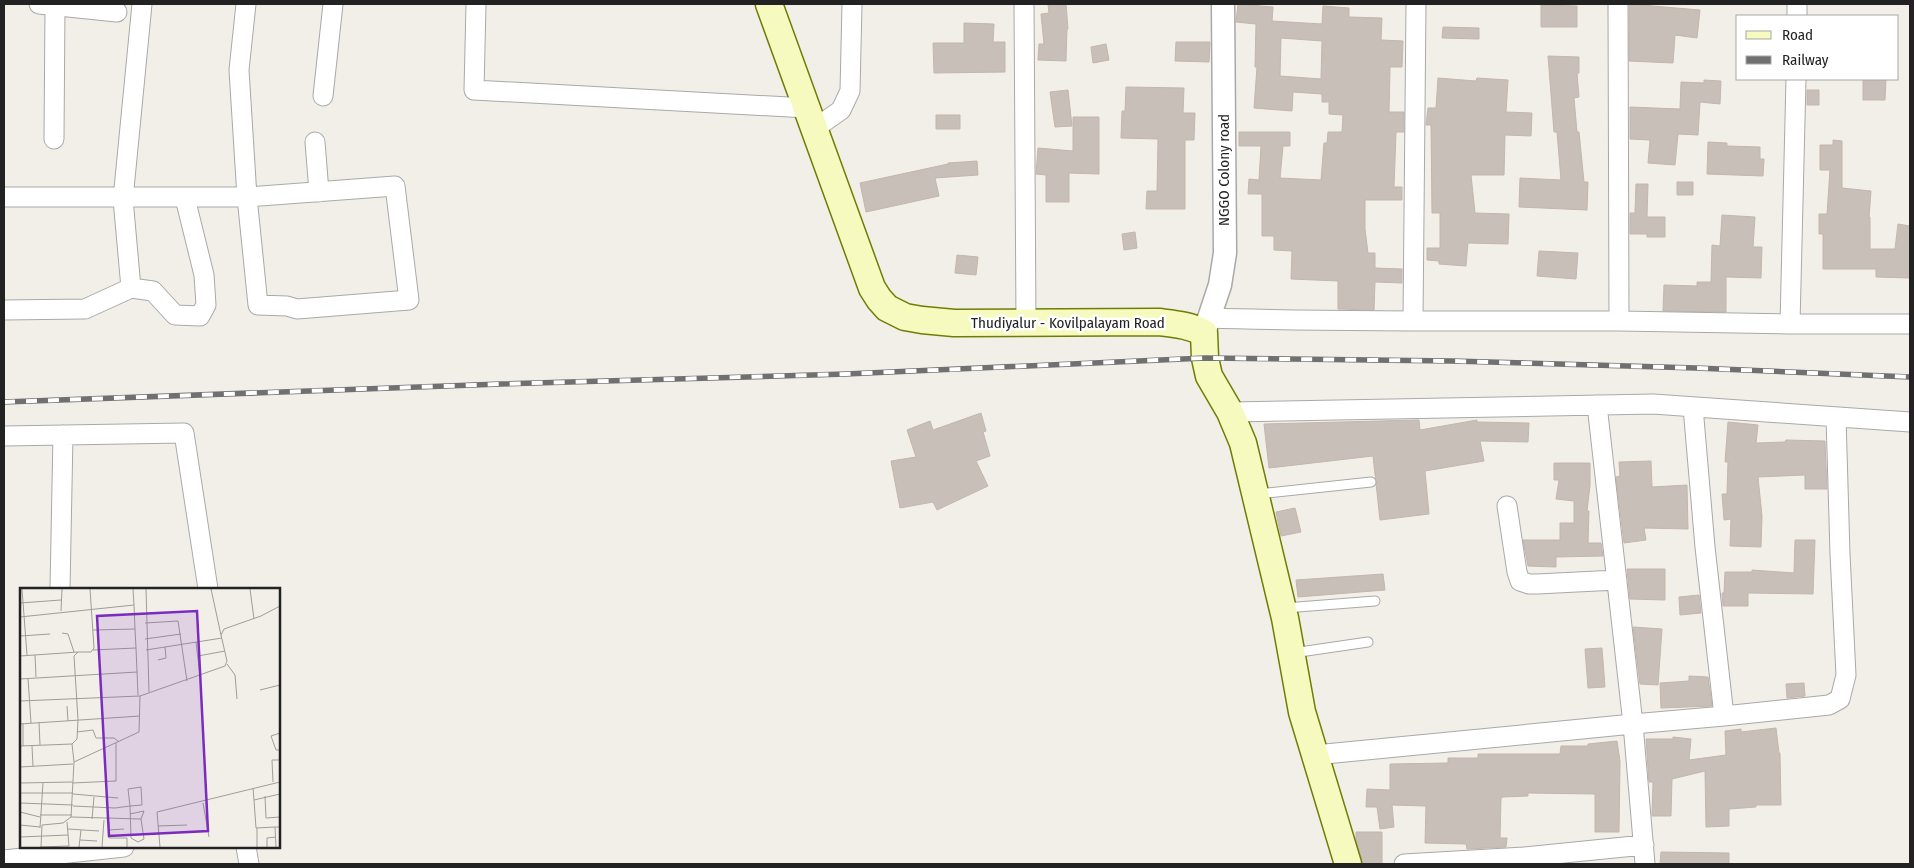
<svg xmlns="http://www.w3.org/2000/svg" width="1914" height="868" font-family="'Fira Sans Condensed',sans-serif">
  <rect width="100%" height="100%" fill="#f2efe9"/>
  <path fill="#c7bfb8" stroke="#c4b6ab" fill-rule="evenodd" d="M1048 4H1066L1068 29H1067L1066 61 1038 60 1039 44H1044L1041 14 1049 13Z
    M1238 4 1273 7 1272 21 1322 24 1323 6 1349 8V17L1382 18 1381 40 1403 41 1402 67H1390L1389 112H1404V132H1396L1394 187H1402V200H1365V229L1368 253H1375V268L1402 269V283L1375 282 1374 310 1338 309V281L1291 279 1292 251 1274 250V236H1262V194H1248L1249 179 1259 180 1261 146H1239V132H1290V146H1283L1280 178 1321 180 1324 143H1327L1328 132H1342L1343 115 1329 114V102H1322V94L1293 92 1292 111 1254 108 1257 67H1255L1256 24 1236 22ZM1281 38 1322 41 1321 79 1280 76Z
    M1629 4 1700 10 1697 38 1675 35 1673 63 1629 61Z
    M1541 5 1577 6V27H1541Z
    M964 23 994 24 993 42H1005V72L934 73 933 43H964Z
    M1443 27 1479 28V39L1442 38Z
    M1176 42H1210L1209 62 1175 61Z
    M1106 44 1109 60 1093 63 1091 47Z
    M1548 56 1579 57V73H1577L1579 97 1574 98 1577 132H1579L1584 182H1588L1587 210 1519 207 1520 178 1561 180 1557 132H1554Z
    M1438 78 1476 81 1477 78 1508 80 1506 112 1532 113 1531 136 1505 135 1504 175H1471L1475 213 1509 214 1508 244 1468 243 1466 266 1439 264V261L1427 260V248H1440V213H1432L1431 125H1426L1428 108H1436Z
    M1863 79H1886L1885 100H1863Z
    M1704 80 1721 81 1720 104 1700 102 1698 135 1678 134 1675 165 1648 163 1650 140 1630 139V107L1680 109 1681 82 1704 83Z
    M1126 87 1184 88 1183 113H1195L1194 140H1185V209H1146L1147 191H1157L1158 139 1121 138 1122 111H1125Z
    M1068 90 1072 126 1055 127 1050 92Z
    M1807 90H1819V105H1807Z
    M936 115H960V129H936Z
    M1073 117H1099V174L1069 173V202H1046V175L1036 174 1038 148 1073 151Z
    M1833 140 1842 141V188L1871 191 1869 217H1870V249H1895L1898 224 1910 226V278L1876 277V269H1823V234H1819V214H1827L1830 170H1820V145H1833Z
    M1708 142 1727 143V146L1760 147V159H1764L1763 176 1707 174Z
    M977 161 978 175 935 178 939 196 866 212 860 183 948 164V163Z
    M1677 182H1693V195H1677Z
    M1636 184H1648L1647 217H1665V237H1647V234H1630V213H1635Z
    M1722 215 1755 217 1753 247H1762L1761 278 1726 277V312L1663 311 1664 285 1697 286V282H1711L1712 245 1720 246Z
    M1135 232 1137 248 1124 250 1122 234Z
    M1539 251 1578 253 1576 279 1537 276Z
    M957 255 978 257 976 275 955 273Z
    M981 413 986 431 983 432 990 456 976 461 988 486 937 510 933 502 900 508 891 461 916 457 907 430 930 421 933 430Z
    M1419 420 1420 430 1477 420V422L1529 423 1528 442 1480 441 1484 461 1425 471 1429 514 1380 520 1373 456 1269 468 1264 424Z
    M1728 422 1758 425 1756 443 1785 442 1786 440 1825 441 1827 489H1805V475L1758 477 1762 516 1761 547 1730 546 1731 519 1724 520 1722 494H1727L1728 462H1725Z
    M1651 461 1652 487 1687 485 1688 529 1644 528 1646 540 1624 543 1616 477 1620 476 1619 462Z
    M1554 463H1590V486L1587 511H1589L1588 543H1601L1603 556 1556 557V567L1528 566 1523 540H1560V523H1574V501L1556 499 1559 480H1554Z
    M1295 508 1301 532 1281 536 1276 512Z
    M1795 540H1815L1813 594 1748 593V606H1723L1722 593H1724L1725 572H1752V570L1794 573Z
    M1627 569H1665V600L1630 599Z
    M1383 574 1385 590 1298 597 1296 580Z
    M1699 595 1701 613 1680 615 1679 597Z
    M1633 627 1662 629 1658 685 1640 684Z
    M1602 648 1605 687 1588 688 1585 649Z
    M1689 676 1708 677 1712 706 1661 708 1660 683 1689 681Z
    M1804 683 1805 696 1787 698 1786 684Z
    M1776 728 1779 753H1780L1781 805H1756V807L1729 809V826L1706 827 1705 771 1672 779 1671 816H1652L1653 782H1649L1646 739H1673V737L1691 739 1689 760 1726 755 1725 731 1741 729V732Z
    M1617 741 1620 761 1619 832H1595V794L1528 793V796L1503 797 1501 798 1500 838H1507L1506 847 1467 849 1466 844 1425 843 1426 806 1392 805 1394 827 1380 829 1377 807H1366L1367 789 1390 790V764L1448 763V758H1478V754H1560L1561 746H1588V744Z
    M1356 832H1382V864H1363L1356 840Z
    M1661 852 1729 853V864H1660Z"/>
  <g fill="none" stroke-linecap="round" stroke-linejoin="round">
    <g stroke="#a9a9a9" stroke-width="11">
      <path id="service" d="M1258 494 1371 482
        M1285 608 1375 601
        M1293 653 1368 642"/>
    </g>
    <g stroke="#a9a9a9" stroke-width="21">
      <path id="minor" d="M39 4 117 12
        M476 4 474 90 807 108
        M1024 4 1026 323
        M1797 16V4
        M1796 79 1790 324H1910
        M323 96 333 4
        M814 129 841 110 850 91 852 4
        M54 139 55 5
        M315 142 319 192
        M4 197H247L395 186 409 300 297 309 287 306 258 305 247 197 239 70 246 4
        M131 288 123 199 142 4
        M4 310 85 309 131 288 153 291 175 315 200 316 206 305 204 275 185 198
        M1208 318C1345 322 1482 321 1619 321L1618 4
        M1413 320 1416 4
        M1619 321 1790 324
        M1597 405 1633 724 1645 864
        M1693 407 1705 547 1724 716
        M1230 412 1653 404 1910 422
        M4 436 184 433 208 589
        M1507 506 1517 572 1520 581 1529 584H1537L1617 580
        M60 589 63 435
        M1315 755 1633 724 1724 716 1829 705 1840 699 1846 675 1840 554 1836 417
        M246 847 249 864
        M4 860 124 847
        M1404 864 1524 857 1644 845"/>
    </g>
    <g stroke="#a9a9a9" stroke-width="25">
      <path id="tertiary" d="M1204 333 1220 285 1225 253 1223 4"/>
    </g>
    <g stroke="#707d05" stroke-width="29">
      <path id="secondary" d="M769 4 872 288 879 299 887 308 905 317 922 320 954 323 1159 322C1175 324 1189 325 1204 333L1205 358 1209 376 1230 412 1243 443 1285 618 1302 712 1348 864"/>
    </g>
    <use href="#service" stroke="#fff" stroke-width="9"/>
    <use href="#minor" stroke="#fff" stroke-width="19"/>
    <use href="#tertiary" stroke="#fff" stroke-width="22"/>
    <use href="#secondary" stroke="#f7fabf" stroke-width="26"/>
    <g stroke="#707070" stroke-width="5.5">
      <path id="rail" d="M4 402 501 384 846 374 1205 358 1452 361 1696 368 1910 377"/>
    </g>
    <use href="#rail" stroke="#fff" stroke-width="4" stroke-dasharray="11" stroke-linecap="butt"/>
  </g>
  <g text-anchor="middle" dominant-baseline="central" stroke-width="5" stroke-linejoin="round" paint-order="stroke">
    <g font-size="15" fill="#222" stroke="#fff">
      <text transform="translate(1224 170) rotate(-90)">NGGO Colony road</text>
      <text x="1068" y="323">Thudiyalur - Kovilpalayam Road</text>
    </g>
  </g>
  <g transform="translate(20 588)">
    <rect width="260" height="260" fill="#f2efe9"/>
    <path fill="none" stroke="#9f9d99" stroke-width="1" d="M2 1 7 67M113 1 114 17M126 1 129 104M191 1 201 47M230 1 234 31M0 15 41 12M41 23 42 1M0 29 114 17 115 41 73 42M125 35 158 33 167 93M115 41 116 60M42 45 48 46 54 64M0 48 30 46M125 51 161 46M176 54 180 88M73 62 116 60 118 107M126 62 202 50M15 67 16 89M0 68 58 64M178 68 205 63M138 72 146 70 145 59M207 76 215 87 217 111M8 90 11 135M0 91 117 84M240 102 260 97M0 113 120 108M47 118 48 133M19 134 20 157M3 135V158M0 136 120 128M57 144 73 142 76 150H94L99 154M260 145 251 148 256 162H260M0 158 52 156M12 158 13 178M54 174 52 156 57 151 58 132 54 68 58 64H71L74 60 70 1M0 179 53 176M253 194 252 172H260M0 195 52 194M52 195 96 193V155M233 200 234 212 260 206M0 205H53M53 206 98 210M245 208 246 230 260 229M234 212 236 240 255 239M0 215 53 217M183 215 189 249M53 218 95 220 110 218 122 217 121 199 108 201 110 218 111 250 118 254 124 251 121 231 124 223 110 226M0 224 20 229M20 227H52M51 229 121 231M72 231 74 209M89 234V250H107V259M0 237 20 239M138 238 167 237M20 240 23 195M237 240V259M48 241 79 243M89 242 104 241M0 249 48 247M60 252 77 253M20 259 49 258 47 234M21 259 22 237 43 235 51 229 54 174 119 144 120 108 205 78 207 73 201 47 204 41 241 28 260 18M59 259 61 242M82 259 84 232M140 259 137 224 260 194M247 259V250L256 249M256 259 255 239H260"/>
    <path fill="#7b2cbf" fill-opacity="0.15" stroke="#7b2cbf" stroke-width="2.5" d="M177 23 188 243 89 248 77 28Z"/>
    <rect width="260" height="260" fill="none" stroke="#222" stroke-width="2.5"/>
  </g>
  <rect width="1914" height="868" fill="none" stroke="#222222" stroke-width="10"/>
  <rect x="1736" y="15" width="162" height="65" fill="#ffffff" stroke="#a7a7a7"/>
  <rect x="1746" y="31" width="25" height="8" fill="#f7fabf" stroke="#a7a7a7"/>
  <text x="1782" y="40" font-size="15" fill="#222222">Road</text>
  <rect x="1746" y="56" width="25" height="8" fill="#707070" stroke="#a7a7a7"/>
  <text x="1782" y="65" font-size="15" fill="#222222">Railway</text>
</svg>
